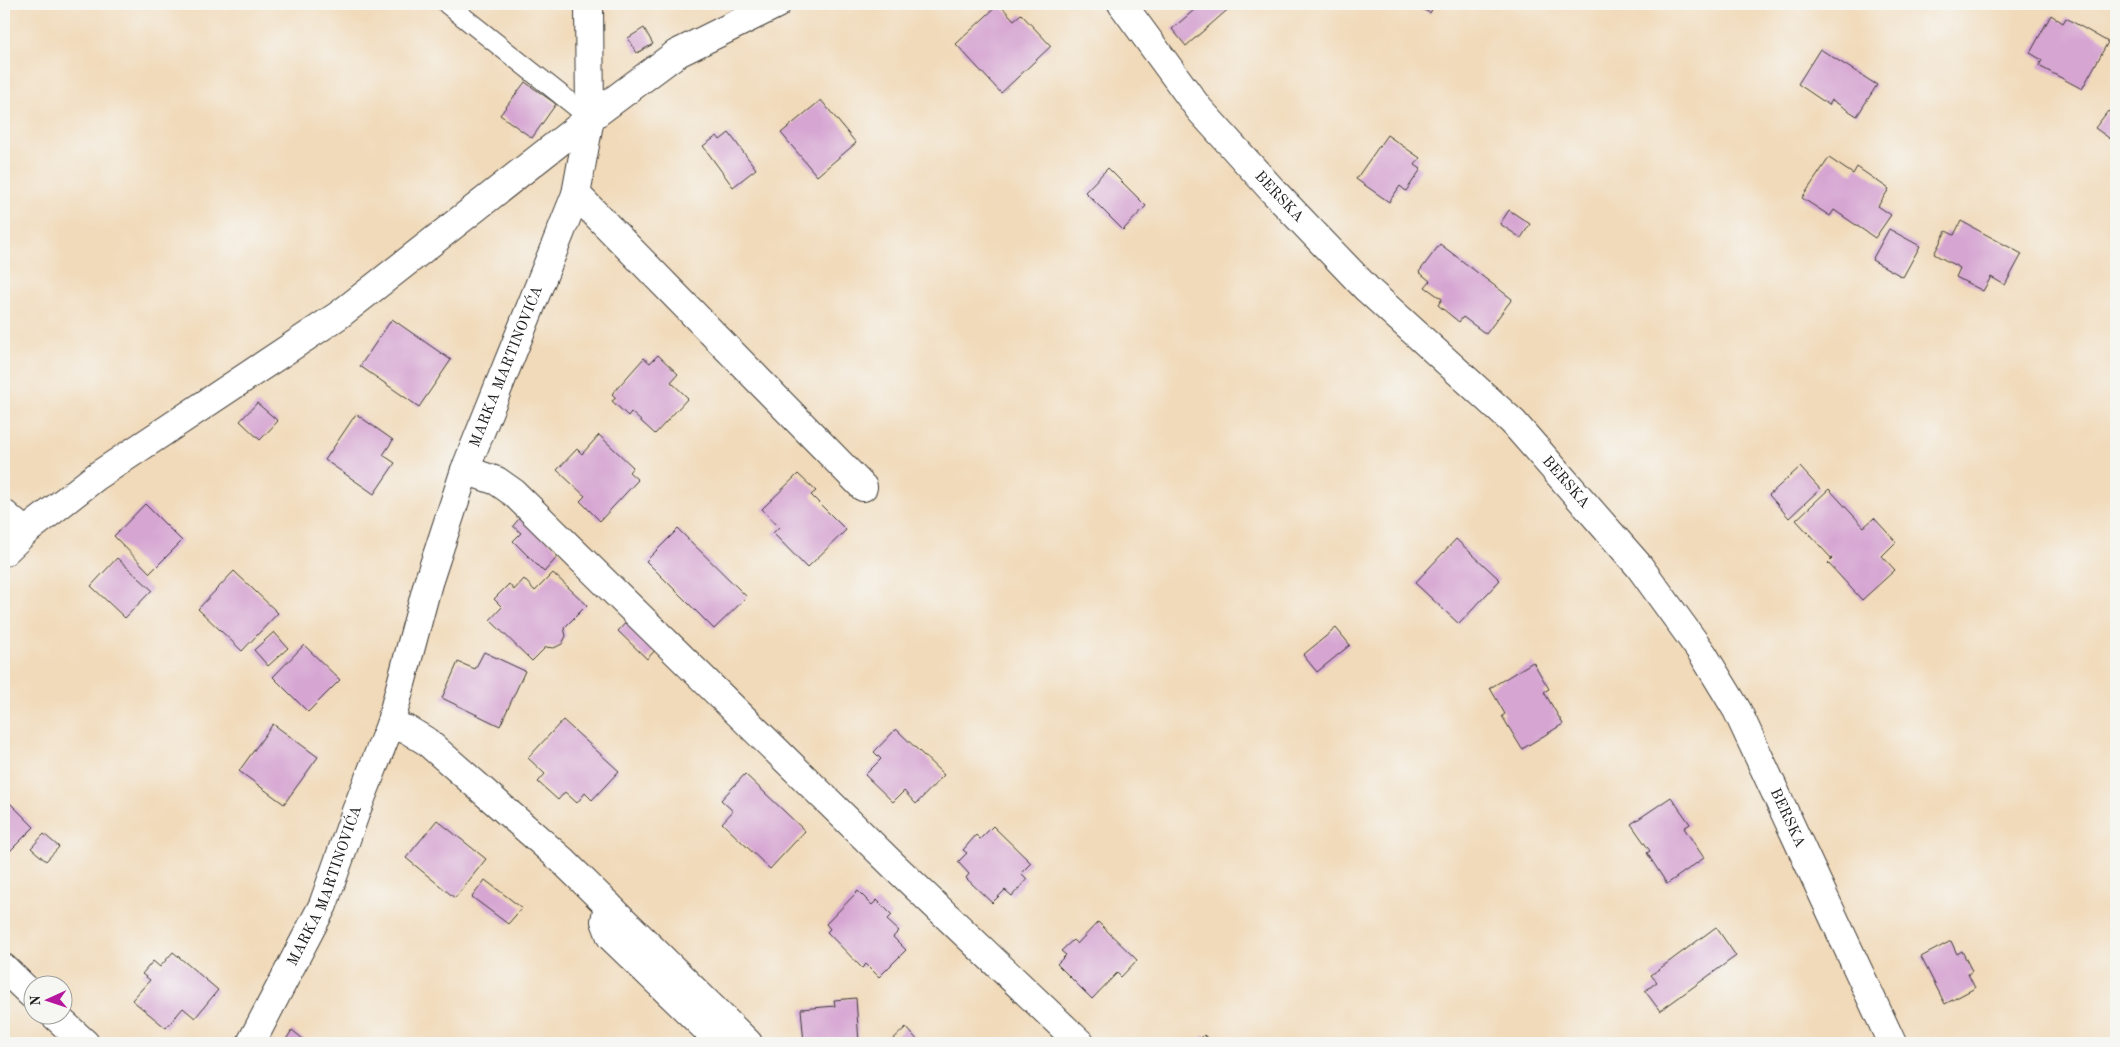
<svg xmlns="http://www.w3.org/2000/svg" width="2120" height="1047" font-family="'Old Standard TT',serif">
  <rect width="100%" height="100%" fill="#f6f6f2"/>
  <filter id="ink" filterUnits="userSpaceOnUse"><feTurbulence type="fractalNoise" baseFrequency=".02" numOctaves="2"/><feDisplacementMap in="SourceGraphic" scale="10" xChannelSelector="R" yChannelSelector="G"/><feConvolveMatrix kernelMatrix="1 2 1 2 8 2 1 2 1" color-interpolation-filters="sRGB"/></filter>
  <filter id="wash" filterUnits="userSpaceOnUse"><feTurbulence type="fractalNoise" baseFrequency=".0096" numOctaves="4" result="noise"/><feDisplacementMap in="SourceGraphic" scale="20" xChannelSelector="R" yChannelSelector="G"/><feGaussianBlur stdDeviation="1.12" result="paint"/><feColorMatrix in="noise" values="0 0 0 0 0 0 0 0 0 0 0 0 0 0 0 0 0 1.4 0 .05"/><feComposite in="paint" operator="in"/></filter>
  <g filter="url(#wash)">
    <rect width="100%" height="100%" fill="#f1daba"/>
    <g id="blocks">
      <path fill="#d6a5d2" d="M999 4 1014 20 1021 14 1051 46 1001 93 956 44Z
        M1201 4 1233 5 1186 46 1172 29Z
        M1412 4H1435L1430 13Z
        M2051 15 2063 23 2066 18 2108 42 2082 89 2039 66 2042 60 2030 53Z
        M644 28 653 44 637 53 628 38Z
        M1820 49 1877 85 1857 116 1832 100 1829 105 1798 84Z
        M525 82 556 104 532 138 500 115Z
        M821 100 856 143 817 176 781 133Z
        M2108 111 2116 117V143L2095 128Z
        M729 133 756 169 733 187 703 146 717 136 720 140Z
        M1387 135 1420 158 1415 165 1421 169 1406 191 1400 186 1389 202 1356 179Z
        M1829 158 1853 174 1857 167 1889 189 1878 206 1891 215 1875 238 1834 210 1830 216 1802 198Z
        M1108 168 1146 206 1123 230 1085 192Z
        M1509 210 1530 224 1521 238 1500 224Z
        M1961 221 2022 254 2005 285 1991 277 1983 291 1956 277 1960 268 1934 254 1946 231 1954 235Z
        M1889 229 1920 246 1903 277 1872 260Z
        M1440 244 1512 299 1486 334 1463 317 1459 322 1438 305 1442 299 1425 287 1430 281 1419 272Z
        M392 319 451 360 419 407 360 366Z
        M658 355 678 374 671 382 688 398 655 434 631 412 628 416 612 401 616 398 612 394 644 358 650 363Z
        M257 403 278 421 260 440 240 421Z
        M356 414 393 440 383 455 395 463 374 494 325 460Z
        M599 435 633 467 629 472 638 480 600 521 580 501 585 496 557 470 577 449 582 454Z
        M1800 467 1820 489 1789 518 1769 495Z
        M798 474 816 491 811 495 846 530 807 568 773 533 779 527 762 509Z
        M1829 489 1864 527 1874 518 1896 542 1882 556 1895 570 1862 600 1828 563 1832 559 1796 520Z
        M145 504 182 541 150 573 114 536Z
        M522 515 561 553 544 572 513 541 521 533 513 526Z
        M678 529 747 597 714 629 646 561Z
        M1456 539 1500 580 1459 624 1415 583Z
        M117 558 152 590 125 618 91 586Z
        M234 571 278 613 242 651 198 609Z
        M553 573 587 605 564 628 566 636 562 644 554 648 546 647 532 661 490 620 502 607 494 599 509 584 514 590 524 579 535 591Z
        M629 619 658 647 647 659 618 631Z
        M1336 628 1350 645 1317 672 1303 655Z
        M274 632 288 648 268 666 254 650Z
        M304 645 340 680 308 712 273 677Z
        M484 652 525 671 500 726 442 698 458 662 475 669Z
        M1533 662 1549 689 1544 692 1563 724 1522 749 1502 716 1505 714 1490 688Z
        M563 720 619 771 592 800 585 793 577 803 565 792 558 800 538 782 545 774 528 758Z
        M273 724 318 757 284 804 239 771Z
        M896 729 944 775 916 804 904 791 893 802 865 775 881 759 874 752Z
        M745 774 805 831 770 869 722 823 733 811 721 800Z
        M4 797 34 827 4 857Z
        M1671 797 1690 824 1684 828 1704 858 1667 884 1647 853 1650 851 1631 824Z
        M437 820 486 859 455 898 406 858Z
        M993 826 1031 863 1021 873 1027 879 1012 896 1005 890 992 903 966 878 969 874 958 862 967 853 963 850 976 835 980 839Z
        M44 834 59 847 46 861 31 848Z
        M485 880 522 908 508 924 472 897Z
        M858 891 872 905 877 900 892 915 887 920 899 931 893 937 906 950 879 977 866 964 862 968 827 932 830 929 826 924Z
        M1098 922 1137 960 1121 977 1117 973 1092 999 1057 964 1066 955 1061 951 1073 940 1077 944Z
        M1716 927 1736 956 1660 1011 1645 991 1657 982 1651 975Z
        M1951 941 1957 954 1962 951 1972 971 1968 974 1975 988 1945 1004 1921 957Z
        M173 952 218 990 195 1018 183 1008 166 1028 132 1000 150 980 142 974 153 961 160 967Z
        M856 998 859 1043H804L801 1009 835 1006 834 1000Z
        M906 1027 920 1043H889Z
        M292 1030 308 1043H284Z
        M1204 1035 1213 1043H1196Z"/>
    </g>
  </g>
  <g filter="url(#ink)">
    <use href="#blocks" fill-opacity="0" stroke="#3c3834" stroke-width="1"/>
    <g fill="none" stroke-linecap="round" stroke-linejoin="round">
      <g stroke="#3c3834" stroke-width="21">
        <path id="lane" d="M447 4 590 118"/>
      </g>
      <g stroke="#3c3834" stroke-width="30">
        <g id="street">
          <path id="s1" d="M1122 4 1199 109 1274 192 1367 289 1513 422 1639 566 1703 654 1737 710 1892 1043"/>
          <path d="M576 194 863 487"/>
          <path d="M465 470 497 481 514 493 892 864 1080 1043"/>
          <path d="M4 514 25 532 97 476 339 315 590 118 676 54 777 4"/>
          <path d="M4 552 25 532"/>
          <path d="M390 725 408 730 426 741 562 860 748 1043"/>
          <path d="M608 905 605 921 611 937 721 1043"/>
          <path d="M4 968 32 995"/>
          <path d="M53 1014 85 1043"/>
          <path id="s2" d="M251 1043 323 905 356 811 390 725 428 583 465 470 576 194 590 118 589 4"/>
        </g>
      </g>
      <use href="#lane" stroke="#fff" stroke-width="19"/>
      <use href="#street" stroke="#fff" stroke-width="28"/>
    </g>
  </g>
  <g text-anchor="middle" dominant-baseline="central" stroke-width="4" stroke-linejoin="round" paint-order="stroke">
    <g font-size="15" fill="#1c1c1c" stroke="#f6f6f2">
      <text stroke="none"><textPath href="#s1" startOffset="249">BERSKA</textPath></text>
      <text stroke="none"><textPath href="#s2" startOffset="725">MARKA MARTINOVIĆA</textPath></text>
      <text stroke="none"><textPath href="#s1" startOffset="654">BERSKA</textPath></text>
      <text stroke="none"><textPath href="#s1" startOffset="1059">BERSKA</textPath></text>
      <text stroke="none"><textPath href="#s2" startOffset="174">MARKA MARTINOVIĆA</textPath></text>
    </g>
  </g>
  <rect width="2120" height="1047" fill="none" stroke="#f6f6f2" stroke-width="20"/>
  <g transform="translate(48 1000) rotate(267)"><circle r="24" fill="#f6f6f2" stroke="#9f9f9c"/>
  <path d="M0-4L9 19L0 12L-9 19Z" fill="#b5179e"/>
  <text y="-8" font-size="14" font-weight="bold" text-anchor="middle" fill="#1c1c1c">N</text>
  </g>
</svg>
